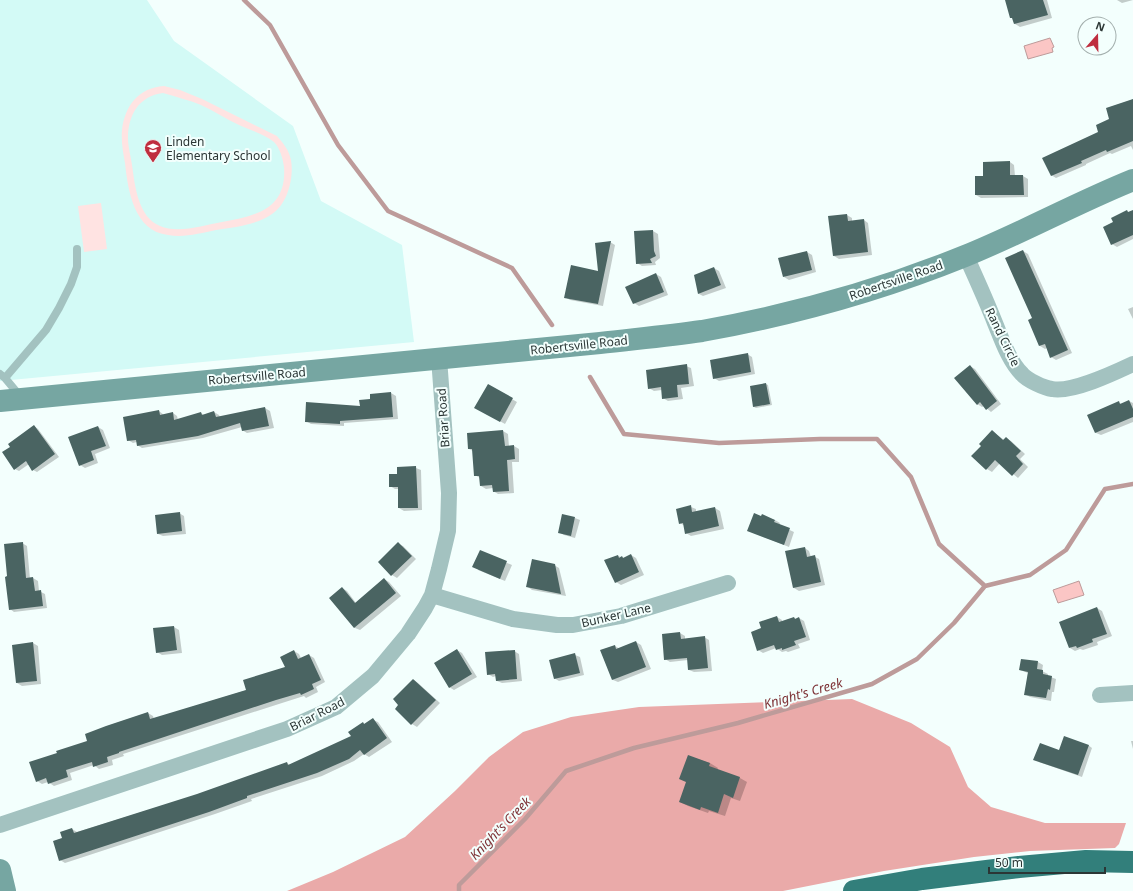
<svg xmlns="http://www.w3.org/2000/svg" width="1133" height="891" font-family="'Noto Sans',sans-serif">
  <rect width="100%" height="100%" fill="#f3fffd"/>
  <path fill="#d3faf6" d="M0 0H147L174 41 293 126 321 201 402 245 414 342 0 381Z"/>
  <path fill="#ffe3e2" fill-rule="evenodd" d="M164 86 180 90 202 99 277 136C283 143 289 150 291 160 294 177 288 204 272 214 256 225 235 227 216 230 201 233 184 238 168 235 134 231 128 191 125 163 123 152 121 141 122 130 125 106 138 88 164 86ZM163 93C176 97 189 100 201 105 214 111 226 119 239 125 250 130 264 134 274 142 280 148 283 159 284 167 287 209 256 216 222 222 204 225 178 234 160 226 138 217 135 186 132 165 131 157 128 147 128 138 128 115 139 96 163 93Z
    M101 203 107 249 84 252 78 206Z"/>
  <path fill="#eaaaa9" d="M852 699 911 723 950 747 968 787 991 807 1045 823H1126L1119 844 1115 848 1030 851 974 857 884 871 783 891H287L333 872 405 837 455 791 489 757 523 732 571 717 639 707Z"/>
  <path fill="#fbc6c5" stroke="#bd9b9a" d="M1050 38 1054 47 1052 48 1053 52 1028 59 1024 46Z
    M1079 581 1084 595 1058 603 1053 590Z"/>
  <path fill="#0003" d="M1006 0H1047L1052 18 1020 27 1015 24Z
    M1117 0H1133L1122 3Z
    M1133 99V150L1131 146 1112 154 1110 153 1086 164V165L1056 178 1051 175 1100 132 1110 120Z
    M1010 162 1014 165 1015 176H1023L1028 179V197L981 198 976 195 984 177Z
    M1127 212 1133 213V239L1117 247 1112 244 1114 223Z
    M847 215 852 218V222L864 220 868 223 872 255 839 259 834 256Z
    M653 231 658 234 660 258 655 262 656 265 642 266 637 263 635 232Z
    M610 242 615 245 603 306 570 300 565 297 599 272Z
    M1023 251 1028 254 1072 353 1056 360 1051 357 1047 348 1045 349 1040 346 1033 318Z
    M807 252 812 255 816 272 789 280 784 277Z
    M714 268 719 271 726 288 703 296 699 294Z
    M656 274 661 277 668 295 639 306 634 303Z
    M1133 307V319L1128 309Z
    M747 354 752 357 755 374 719 381 714 378Z
    M686 366 691 368 694 386 681 388 683 399 668 401 663 398 662 390 654 391 649 388Z
    M970 366 975 369 1001 404 991 412 984 406 982 407 977 404Z
    M766 384 768 385 772 405 756 408 754 407 751 387Z
    M488 385 517 402 505 424 476 408Z
    M391 393 396 396 398 419 344 423V426L311 424 306 421 361 407 371 400Z
    M1129 401 1133 403V422L1101 435 1096 433 1088 416 1119 403 1122 404Z
    M265 408 270 411 274 428 247 433 242 430V427L203 438 142 448 137 445V442L133 443 128 440 159 411 164 415 173 413 177 416 178 420 201 413 204 415 214 412 219 415 220 417Z
    M34 426 38 429 59 457 37 472 33 470 29 464 19 471 15 469 11 447Z
    M98 427 103 430 110 448 95 454 98 463 85 468 80 465Z
    M503 431 508 434 509 447 514 446 519 449V462H512L514 493 498 494 493 491V488L486 489 481 486 480 478 475 475 473 451 469 449 468 434Z
    M992 431 1004 440 1006 438 1011 441 1025 454 1020 459 1028 467 1018 478 1000 463 992 472 987 469 982 446Z
    M416 468 421 470 422 510 404 511 399 508V489H395L390 486 398 475Z
    M691 507 696 509V512L715 508 720 511 724 529 691 536 686 533 685 526 680 523Z
    M179 513 184 516 186 534 163 536 158 534Z
    M762 516 775 520 780 523 779 525 794 532 789 547 749 531Z
    M575 518 580 520 575 538 564 535 559 532Z
    M22 543 27 546 30 579 33 578 38 581 39 591 45 594 47 608 14 612 10 609Z
    M398 544 403 546 416 559 397 578 392 575 379 562Z
    M805 548 809 551 811 557H815L819 559 825 585 799 591 794 588Z
    M480 551 512 565 505 581 478 570Z
    M631 555 636 558 644 575 621 585 616 582 618 556 624 558Z
    M554 565 559 568 566 596 532 590 528 587Z
    M384 579 389 582 401 596 360 630 355 628 330 598 342 588 347 591 356 603Z
    M1097 608 1102 611 1112 636 1097 642 1098 645 1083 650 1080 649 1075 651 1070 648Z
    M777 617 782 620V622L794 618 796 619 799 618 804 621 810 640 798 644 800 648 788 652 786 651 782 652 776 648 763 653 758 650 763 629Z
    M174 627 179 630 182 653 162 655 157 652Z
    M680 633 685 636V639L704 637 709 640 712 671 694 672 689 670 688 660 670 662 665 659Z
    M636 642 641 645 651 669 618 682 613 680 615 646 620 649Z
    M33 643 38 646 41 684 22 686 17 683Z
    M457 650 462 653 477 677 454 690 449 687Z
    M294 651 299 654 301 658 309 655 314 658 325 682 316 687 318 692 306 698 304 696 282 703 123 754 124 756 112 760 113 765 99 769 94 765 70 773 72 780 54 786 48 782 42 784 37 781 88 742 148 713 153 716 154 719 247 690 286 668Z
    M514 651 519 654 522 681 502 683 497 681 496 676 493 677 488 674Z
    M575 655 580 657 584 675 559 681 554 678Z
    M1022 660 1038 662 1043 665 1042 671 1048 674V676L1056 679 1054 692H1052L1051 701 1030 697 1025 694 1028 673 1020 670Z
    M414 680 418 683 440 703 417 727 412 724 396 709Z
    M373 720 378 722 392 742 369 757 364 754 354 761 322 776 251 799 252 801 215 814 65 863 60 860 63 838 72 829 77 832 197 795 287 763 290 765 353 736 363 723 366 725Z
    M1131 741H1133V749Z
    M1088 745 1092 748 1082 777 1039 762 1060 752Z
    M688 756 710 763 718 768 717 770 740 778 747 782 740 801 731 798 725 816 709 811 708 813 688 806 680 802 687 782Z"/>
  <g fill="none" stroke-linecap="round" stroke-linejoin="round">
    <path stroke="#bd9b9a" stroke-width="4.5" d="M244 0 270 25 338 145 388 211 512 268 552 325
      M590 377 624 434 719 443 820 439H877L911 477 939 544 985 586
      M459 891V885L525 819 566 771 634 748 738 723 872 684 917 659 954 623 985 586 1030 575 1066 550 1105 489 1133 484"/>
  </g>
  <path fill="#4a6462" d="M1005 0H1043L1048 15 1014 24 1012 18H1010Z
    M1133 99V141L1107 152 1106 150 1081 161 1082 163 1051 176 1042 158 1098 132 1096 125 1109 119 1106 108Z
    M1010 161V175H1023L1024 195H975V176H983V162Z
    M1127 210 1128 212 1133 210V235L1111 245 1103 227 1113 222 1111 218Z
    M847 214 848 221 864 219 868 252 833 256 828 216Z
    M653 230 654 251 656 256 650 259 652 263 636 264 634 231Z
    M611 241 598 304 564 298 571 265 598 271 595 243Z
    M1023 250 1068 350 1050 358 1045 344 1039 346 1028 320 1032 318 1005 258Z
    M807 251 812 270 783 277 778 258Z
    M714 267 721 285 698 294 694 275Z
    M656 273 664 292 633 304 625 287Z
    M748 353 751 372 713 379 710 360Z
    M687 364 689 384 677 385 678 397 662 399 661 387 648 389 646 370Z
    M970 365 997 401 986 410 980 402 977 405 954 378Z
    M766 383 770 404 753 407 750 386Z
    M488 384 513 398 500 422 474 408Z
    M391 392 393 417 340 421V424L305 422 306 402 360 406 359 400 370 399V394Z
    M1129 400 1133 409V417L1095 433 1087 415 1119 401 1120 404Z
    M265 407 269 426 242 431 240 423 198 436 137 446 136 440 127 441 123 417 159 410 160 415 173 412 174 420 201 412 202 415 214 411 216 417Z
    M34 425 55 454 32 471 26 461 14 470 2 452 10 447 8 444Z
    M98 426 106 446 91 451 94 460 79 466 68 437Z
    M503 430 505 446 514 445 515 459 507 460 509 491 493 492 492 485 480 486 479 476H474L472 449H468L467 433Z
    M992 430 1003 440 1006 437 1021 451 1016 456 1023 464 1012 476 995 460 986 470 971 456 981 446 979 444Z
    M416 466 418 508H398V487H389V474H397V467Z
    M691 505 692 512 715 507 719 526 685 534 683 523 679 524 676 509Z
    M180 512 182 531 157 534 155 515Z
    M754 513 761 516 762 514 775 520 774 522 790 528 784 545 747 531Z
    M562 514 575 517 571 536 558 533Z
    M23 542 26 578 33 577 35 591 41 590 43 606 9 610 5 577 7 576 4 544Z
    M398 542 412 556 391 576 378 562Z
    M805 547 807 557 815 555 821 582 793 588 785 551Z
    M480 550 507 561 500 579 472 567Z
    M631 554 639 572 615 583 604 560 618 555 619 558 622 556 623 558Z
    M532 559 555 564 561 594 526 587Z
    M384 578 396 593 354 628 329 598 342 587 355 603Z
    M1097 607 1107 634 1092 639 1093 642 1077 648 1076 646 1069 648 1059 622Z
    M777 616 779 622 794 617 795 619 799 617 806 637 794 641 796 645 782 650V648L776 650 774 645 757 651 751 632 761 628 759 622Z
    M174 626 177 650 156 653 153 628Z
    M680 632 681 639 705 636 708 668 688 670 687 658 664 660 662 634Z
    M636 641 646 667 612 680 600 650 615 645 616 649Z
    M33 642 37 681 16 683 12 645Z
    M457 649 472 674 449 688 434 663Z
    M294 650 298 659 309 654 321 680 312 684 314 689 301 695 300 693 276 700 119 752V753L107 757 108 762 93 767 92 762 66 770 68 777 48 784 46 778 36 782 29 762 57 753 56 751 87 741 85 734 106 726 148 712 150 719 246 690 243 680 285 667 280 657Z
    M515 650 517 679 496 681 495 674 487 675 485 652Z
    M575 653 580 673 554 679 549 660Z
    M1021 659 1038 661 1037 669 1043 670V674L1052 676 1050 690 1048 689 1046 698 1024 695 1028 672 1019 670Z
    M413 679 436 700 411 725 395 709 398 705 393 699Z
    M373 718 387 738 364 755 360 750 349 759 317 773 247 796V798L209 812 59 861 53 841 62 838 60 832 72 828 74 833 197 794 287 762 288 765 351 736 348 732 363 722 364 724Z
    M1064 736 1089 745 1078 775 1033 760 1040 743 1059 750Z
    M688 755 710 763 709 766 740 777 733 798 724 794 718 813 701 807 700 810 679 802 686 782 679 779Z"/>
  <g fill="none" stroke-linecap="round" stroke-linejoin="round">
    <path stroke="#a3c2c0" stroke-width="8" d="M0 374 5 378 20 396
      M5 378 46 330 59 308 71 284 77 267V249"/>
    <path stroke="#a3c2c0" stroke-width="16" d="M966 256C976 278 986 300 995 323 1002 340 1009 361 1022 374 1027 380 1044 388 1052 389 1072 393 1114 373 1133 364
      M432 595 513 619 557 625H573L621 616 728 583
      M1100 695 1133 693
      M0 825 287 729 336 707 373 676 408 634 425 608 432 595 439 569 448 531 449 493 439 358"/>
    <path stroke="#76a6a2" stroke-width="22" d="M0 401 600 343C634 339 668 336 702 331 791 315 881 290 965 256 1022 233 1076 203 1133 180
      M0 870 5 891"/>
    <path stroke="#327f7b" stroke-width="22" d="M854 891 922 879 1019 867 1086 861 1133 862"/>
  </g>
  <defs>
    <g id="school-pin" transform="scale(0.9)"><path d="M0 17L-7.5 6A9.5 9.5 0 1 1 7.5 6Z" fill="#bf2e3f" stroke="#f3fffd"/><path d="M0-5L7-2L0 1L-7-2ZM-4 1L0 2.5L4 1V4Q0 6-4 4Z" fill="#fff"/></g>
  </defs>
  <g fill-rule="evenodd">
    <use href="#school-pin" x="153" y="148"/>
  </g>
  <g text-anchor="middle" dominant-baseline="central" stroke-width="4" stroke-linejoin="round" paint-order="stroke">
    <g font-size="12" fill="#2b3635" stroke="#f3fffd" text-anchor="start">
      <text x="166" y="141">Linden<tspan x="166" dy="14">Elementary School</tspan></text>
    </g>
    <g font-size="12" fill="#2b3635" stroke="#f3fffd">
      <text transform="translate(896 280) rotate(-19)">Robertsville Road</text>
      <text transform="translate(1003 337) rotate(64)">Rand Circle</text>
      <text transform="translate(579 345) rotate(-6)">Robertsville Road</text>
      <text transform="translate(257 376) rotate(-5)">Robertsville Road</text>
      <text transform="translate(443 418) rotate(-94)">Briar Road</text>
      <text transform="translate(616 615) rotate(-13)">Bunker Lane</text>
      <text transform="translate(317 714) rotate(-27)">Briar Road</text>
    </g>
    <g font-size="13" font-style="italic" fill="#7e3236" stroke="#f3fffd">
      <text transform="translate(803 693) rotate(-16)">Knight's Creek</text>
      <text transform="translate(500 828) rotate(-46)">Knight's Creek</text>
    </g>
  </g>
  <g transform="translate(1097 36) rotate(20)"><circle r="19" fill="#f3fffd" stroke="#a3afad"/>
  <path d="M0-3L7 15L0 10L-7 15Z" fill="#bf2e3f"/>
  <text y="-6" font-size="11" font-weight="bold" text-anchor="middle" fill="#2b3635">N</text>
  </g>
  <path d="M989 867v6h116v-6" fill="none" stroke="#2b3635" stroke-width="2"/>
  <text x="995" y="867" font-size="12" fill="#2b3635" stroke="#f3fffd" stroke-width="3" paint-order="stroke">50 m</text>
</svg>
